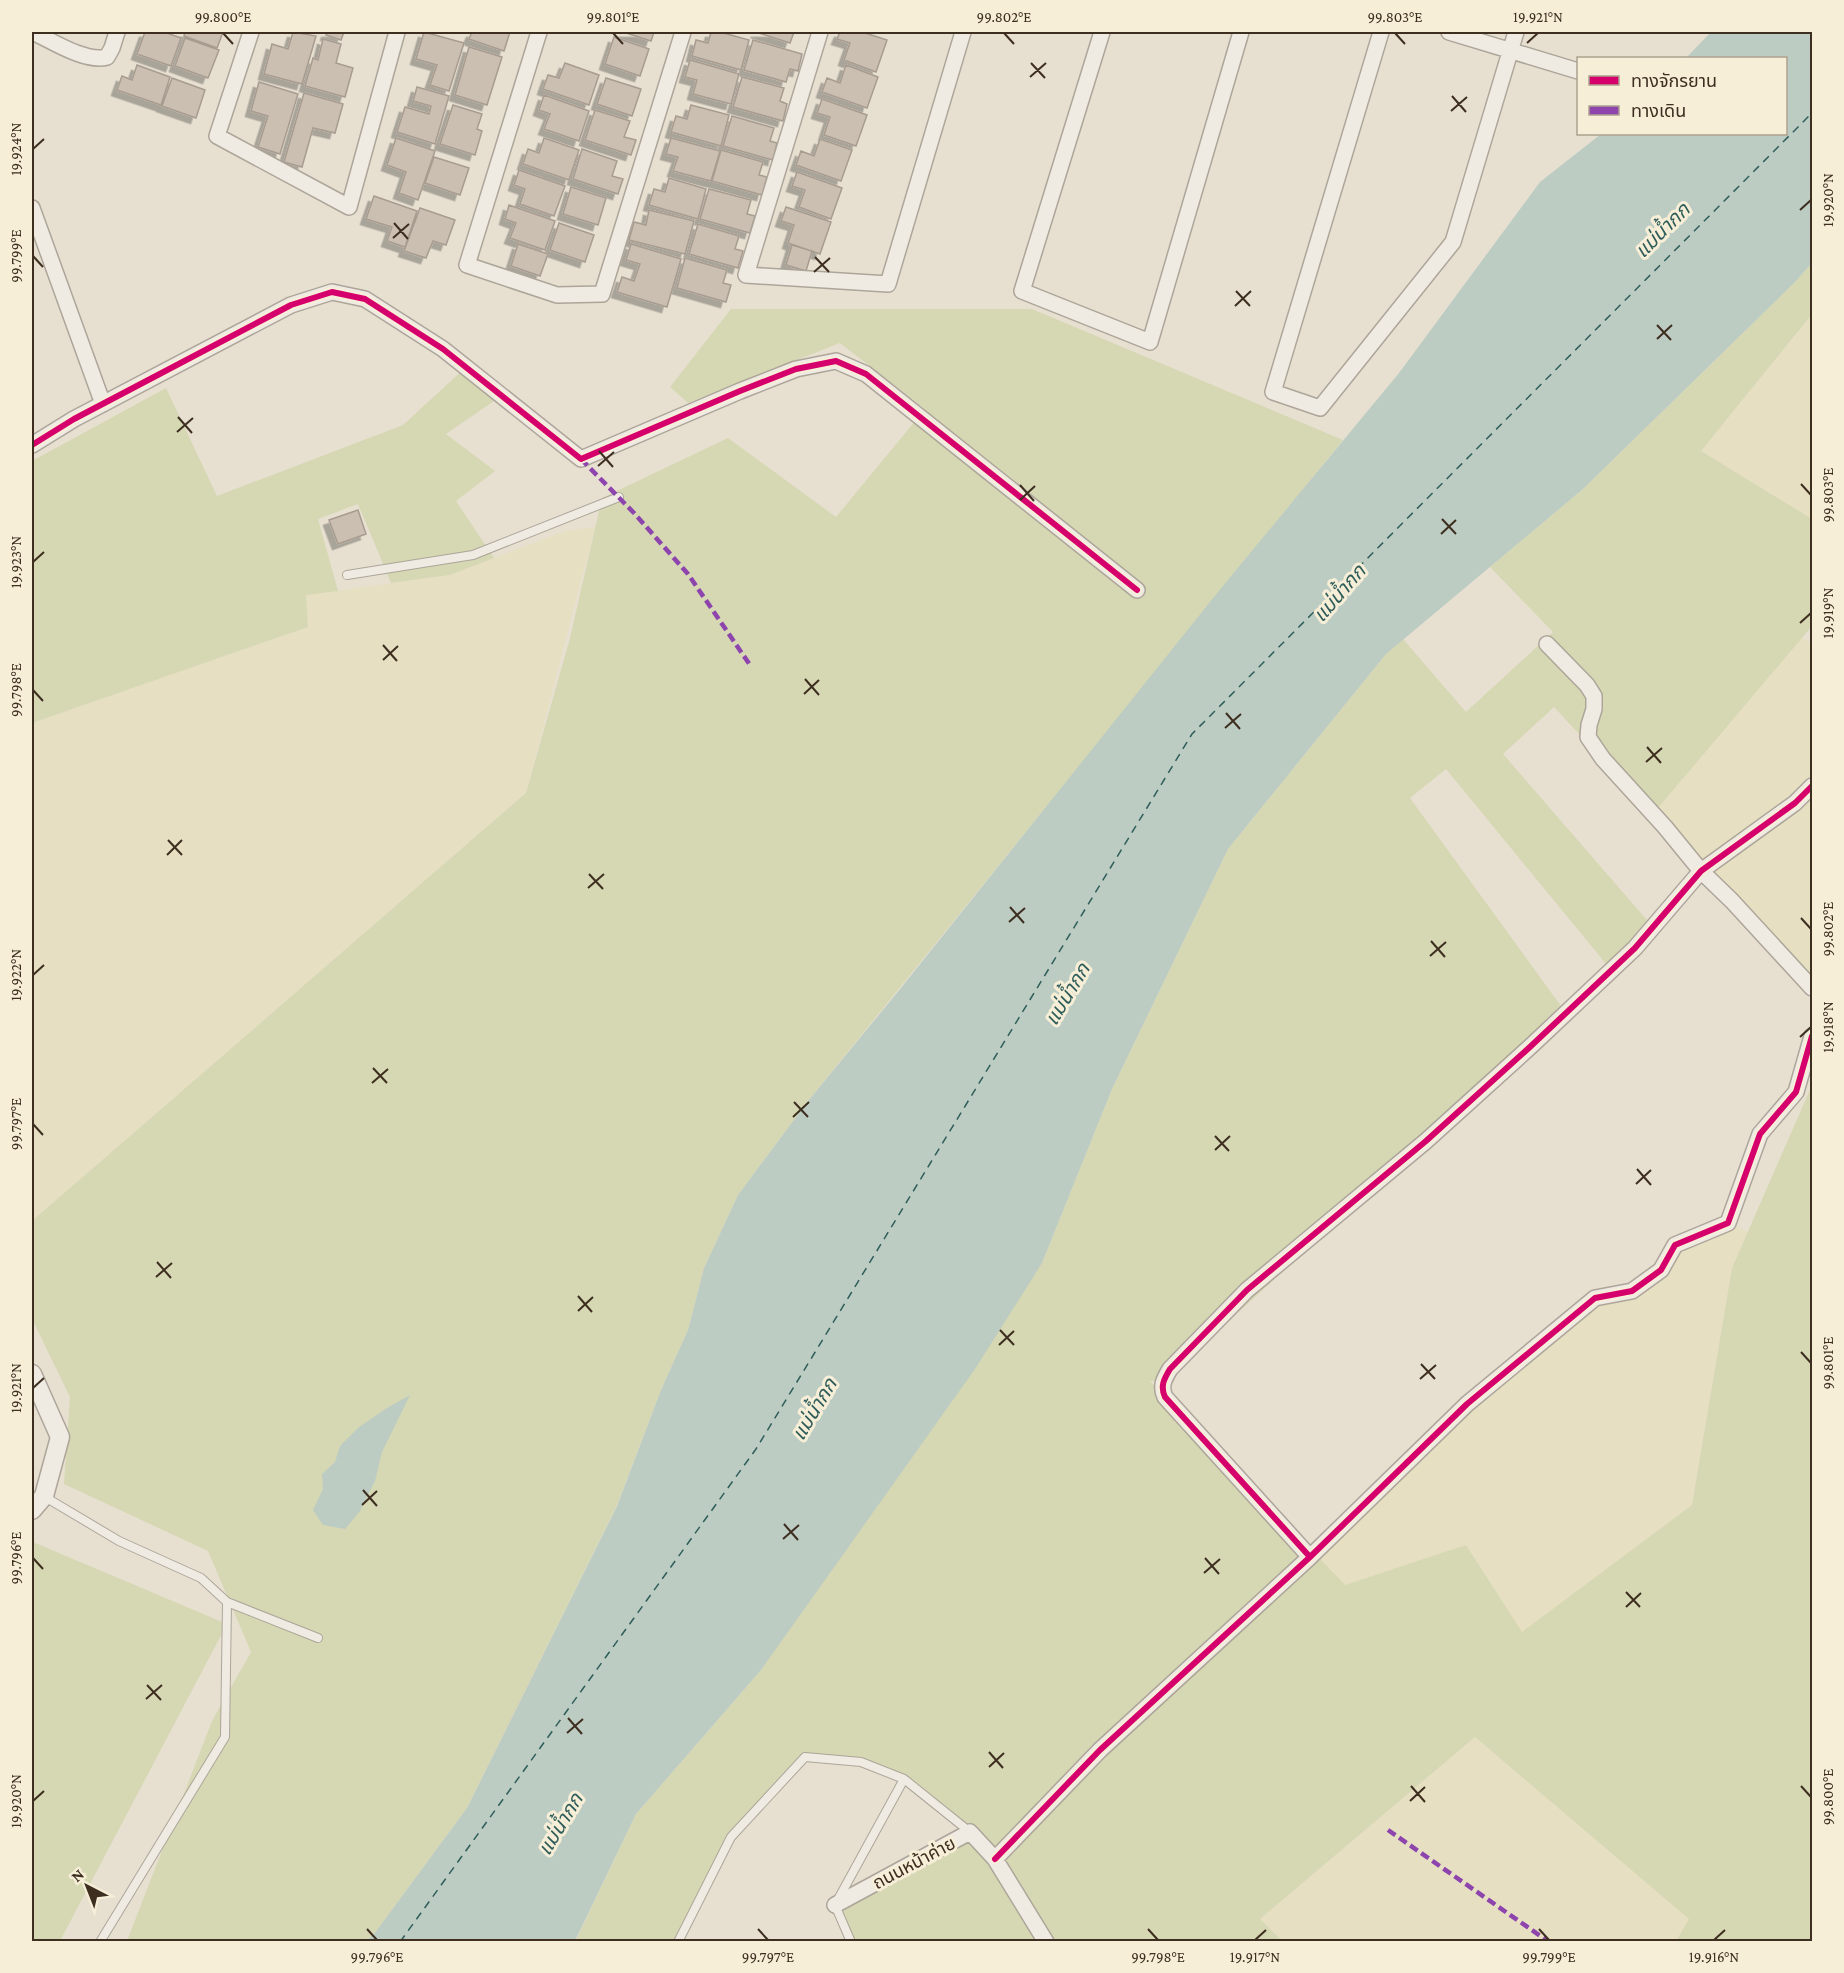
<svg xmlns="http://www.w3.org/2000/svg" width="1844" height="1973" font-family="'Crimson Pro','Noto Sans Thai',serif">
  <defs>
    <filter id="shadow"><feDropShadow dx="-5.5" dy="5.5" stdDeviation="0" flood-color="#0004"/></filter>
  </defs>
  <rect width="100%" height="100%" fill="#e7e0d1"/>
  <path fill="#e6dfc2" d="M1812 314V519L1701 451Z
    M595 527 526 793 32 1221V723L308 627 306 595 450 575 565 531Z
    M1802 637 1812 645V988L1653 814Z
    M1728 1223 1748 1232 1732 1268 1692 1505 1522 1633 1466 1545 1345 1585 1310 1557 1595 1298 1632 1291 1675 1245Z
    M1475 1737 1690 1919 1676 1942 1282 1941 1259 1920Z"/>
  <path fill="#d6d7b3" d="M1812 263V314L1701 451 1812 519V626L1653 814 1554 707 1503 754 1653 927 1611 970 1446 769 1410 798 1566 1013 1163 1381H1150L1345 1585 1466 1545 1522 1632 1692 1505 1732 1268 1812 1085V1941H1676L1689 1919 1475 1737 1260 1919 1282 1941H851L835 1905 970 1832 904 1779 861 1762 806 1757 731 1837 678 1941 575 1942 636 1814 761 1670 1042 1263 1112 1089 1228 849 1386 654 1403 639 1466 712 1553 632 1490 567 1583 489 1795 282Z
    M731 309H1032L1343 440 808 1101 738 1195 704 1268 688 1330 661 1390 617 1505 467 1808 374 1934 366 1941H127L212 1721 251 1652 208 1551 64 1484 70 1397 32 1319V1221L526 793 570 638 602 498 728 438 836 517 925 409 840 343 688 403 670 387Z
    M466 367 497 399 446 434 495 471 456 501 494 558 450 575 391 583 358 504 318 519 338 591 306 595 308 627 32 723V461L166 388 217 496 403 425Z
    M33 1542 227 1624 60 1941 32 1942V1543Z"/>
  <path fill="#bcccc2" d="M1711 32H1812V263L1795 282 1583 489 1386 654 1228 849 1112 1089 1042 1263 975 1369 761 1670 636 1814 575 1941H366L374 1934 467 1808 617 1506 661 1390 688 1330 704 1268 738 1195 808 1101 896 994 1222 587 1399 373 1540 182 1601 134H1786V58H1686Z
    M410 1395 382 1452 375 1481 360 1511 345 1529 323 1525 313 1510 323 1489 322 1474 335 1462 340 1446 359 1427 387 1408Z"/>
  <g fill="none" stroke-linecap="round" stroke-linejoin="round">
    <path stroke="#2f5d5a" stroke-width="1.5" stroke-dasharray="8 6" stroke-linecap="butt" d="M400 1942 756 1449 1192 734 1812 113"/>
  </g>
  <path fill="#cbbfb2" stroke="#a89c90" stroke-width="1.5" filter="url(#shadow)" d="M145 32H164L181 38 171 66 137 54Z
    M185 32H223L217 48 184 36Z
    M293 32 316 36 302 84 264 74 272 44 288 49Z
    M327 32H344L341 40 326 35Z
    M424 32 464 43 449 91 430 85 437 65 416 59Z
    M472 32H510L504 51 469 39Z
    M623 32H654L651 41Z
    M711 32H720L749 40 741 70 692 56 696 40 708 43Z
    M756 32H794L790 43Z
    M840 32H862L887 40 876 72 844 60 850 43 837 39Z
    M614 37 649 49 640 76 605 64Z
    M185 38 219 50 208 78 175 66Z
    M323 39 341 44 336 63 353 68 345 97 305 86 313 58 318 60Z
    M753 40 802 54 798 71 790 69 786 82 744 70Z
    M469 47 502 57 487 105 455 95Z
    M690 60 739 74 731 104 693 94 697 80 685 77Z
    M565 63 599 75 589 105 543 89 548 75 559 78Z
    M137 65 170 77 161 105 117 90 122 76 132 80Z
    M846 65 878 77 867 108 822 92 827 78 840 83Z
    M742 77 784 88 780 101 787 104 783 121 733 107Z
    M172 78 205 90 196 118 162 106Z
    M606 78 641 89 632 116 597 104Z
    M259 82 298 94 280 154 258 147 268 116 251 111Z
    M417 87 449 96 435 144 397 132 405 107 429 114 431 106 413 101Z
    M304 93 343 104 335 133 313 128 302 167 284 162Z
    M544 95 589 111 579 141 544 129 550 114 539 110Z
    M822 99 867 115 856 146 824 135 830 117 817 113Z
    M453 105 482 114 477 129 482 131 475 155 440 144Z
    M691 105 729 115 721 146 671 132 676 116 687 119Z
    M595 110 630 121 624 137 636 140 631 155 585 140Z
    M732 116 774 128 770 141 777 143 773 160 723 146Z
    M396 138 435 151 418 200 399 193 406 172 387 165Z
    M544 138 579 150 569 180 523 164 528 149 539 153Z
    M671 138 720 151 711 181 673 171 678 157 666 154Z
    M820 139 852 150 841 181 796 165 801 151 814 156Z
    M582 149 617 161 612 176 623 179 618 194 573 179Z
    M721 150 763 162 759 175 767 177 762 195 712 181Z
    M434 157 469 168 460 195 425 183Z
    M519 170 565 186 554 216 520 204 525 189 514 185Z
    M797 172 842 188 831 219 799 207 805 190 792 186Z
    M669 178 706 189 698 219 649 205 654 189 665 192Z
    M571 187 606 198 598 225 563 214Z
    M709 189 751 200 747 214 755 216 750 233 700 219Z
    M374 196 417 211 405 247 387 241 392 227 366 219Z
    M509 205 555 221 545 250 510 238 516 223 505 219Z
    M786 207 831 222 820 254 788 243 794 225 781 221Z
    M420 208 455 220 446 245 433 241 426 258 404 251Z
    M649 210 694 221 685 254 629 240 634 222 646 225Z
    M559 223 594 235 585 262 550 250Z
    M698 224 739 236 735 249 743 251 738 268 689 254Z
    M518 244 548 254 540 276 511 266Z
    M631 244 681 259 667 307 617 292 622 277 634 281 640 264 626 260Z
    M792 245 812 251 806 271 786 265Z
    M685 258 727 270 723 283 731 285 726 302 677 288Z
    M358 510 366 534 338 544 329 520Z"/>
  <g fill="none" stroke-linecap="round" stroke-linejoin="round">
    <g stroke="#ada599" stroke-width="10">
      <path id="service" d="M347 575 473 555 619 497
        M45 1497 119 1541 201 1578 227 1602 225 1737 100 1942
        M227 1602 318 1638
        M678 1942 731 1837 805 1757 861 1762 904 1779 970 1832
        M851 1942 835 1905 904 1779"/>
    </g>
    <g stroke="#ada599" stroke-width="18">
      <path id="minor" d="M33 32C52 41 86 63 107 57L112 48 117 32
        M251 32 217 136 349 207 397 32
        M539 32 467 265 557 295 602 294 683 32
        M820 32 746 275 888 284 963 32
        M1102 32 1022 291 1150 342 1241 32
        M1381 32 1273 392 1320 408 1453 242 1516 32
        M1449 32 1578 71
        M32 208 103 404
        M32 445 74 419 291 305 332 292 365 299 443 349 581 459 740 391 796 369 836 361 866 374 1137 590
        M1547 644 1587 685 1594 696V709L1589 725 1588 737 1603 759 1665 827 1701 871 1732 901 1812 988
        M1310 1557 1165 1397C1160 1386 1164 1379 1170 1369L1247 1290 1426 1141 1531 1046 1635 948 1701 871 1795 803 1812 786
        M995 1859 1100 1750 1310 1557 1467 1404 1595 1298 1632 1291 1661 1270 1675 1245 1728 1223 1760 1134 1796 1092 1812 1036
        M835 1905 970 1832 995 1859 1046 1942"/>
    </g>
    <g stroke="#ada599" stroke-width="21">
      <path id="tertiary" d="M32 1374 60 1437 44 1496 32 1510"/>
    </g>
    <use href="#service" stroke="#efebe3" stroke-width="8"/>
    <use href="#minor" stroke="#efebe3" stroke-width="15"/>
    <use href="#tertiary" stroke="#efebe3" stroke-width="18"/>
    <path stroke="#8e44ad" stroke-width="4.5" stroke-dasharray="9 4.5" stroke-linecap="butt" d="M581 459 634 513 688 574 750 665
      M1388 1830 1549 1942"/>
    <g stroke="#f7eed8" stroke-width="10">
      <path id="cycleway" d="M32 445 74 419 291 305 332 292 365 299 443 349 581 459 740 391 796 369 836 361 866 374 1137 590
        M1310 1557 1165 1397C1160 1386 1164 1379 1170 1369L1247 1290 1426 1141 1531 1046 1635 948 1701 871 1795 803 1812 786
        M995 1859 1100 1750 1310 1557 1467 1404 1595 1298 1632 1291 1661 1270 1675 1245 1728 1223 1760 1134 1796 1092 1812 1036"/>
    </g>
    <use href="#cycleway" stroke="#d6006c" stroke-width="6"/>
  </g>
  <path fill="none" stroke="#3d2e20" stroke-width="2" d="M223 33 233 44M613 33 623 44M1004 33 1014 44M1395 33 1405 44M1527 43 1538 33M1031 63 1045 78M1030 77 1046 63M1452 96 1466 112M1451 111 1467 97M33 149 44 139M1800 210 1811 200M394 223 408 239M393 238 409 224M33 256 43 267M815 257 829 272M814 272 830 258M1236 291 1250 306M1235 306 1251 291M1657 325 1671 340M1657 339 1672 325M178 417 192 433M177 432 193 418M599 451 613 467M598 466 614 452M1801 484 1811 495M1020 485 1034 501M1020 500 1035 486M1442 519 1456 534M1441 534 1456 520M33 562 44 552M1800 623 1811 613M383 645 397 661M383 660 398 646M805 679 819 695M33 690 43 701M804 694 819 680M1226 713 1240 729M1225 728 1241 714M1647 747 1661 763M1646 762 1662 748M168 840 182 855M167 855 182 840M589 874 603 889M588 888 604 874M1010 907 1024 923M1801 918 1811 929M1009 922 1025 908M1431 941 1445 957M1430 956 1446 942M33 975 44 965M1800 1037 1811 1027M373 1068 387 1083M372 1083 388 1069M794 1102 808 1117M793 1117 809 1102M33 1124 43 1135M1215 1136 1229 1151M1215 1150 1230 1136M1637 1169 1651 1185M1636 1184 1651 1170M157 1262 171 1278M156 1277 172 1263M578 1296 592 1312M578 1311 593 1297M1000 1330 1014 1345M999 1345 1014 1331M1801 1352 1811 1363M1421 1364 1435 1379M1420 1379 1436 1365M33 1388 44 1378M363 1490 377 1506M362 1505 377 1491M784 1524 798 1540M783 1539 799 1525M33 1558 43 1569M1205 1558 1219 1574M1204 1573 1220 1559M1626 1592 1640 1607M1626 1607 1641 1593M147 1685 161 1700M146 1699 162 1685M568 1718 582 1734M567 1733 583 1719M989 1752 1003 1768M989 1767 1004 1753M1411 1786 1425 1802M1801 1786 1811 1797M33 1801 44 1791M1410 1801 1425 1787M367 1929 377 1940M758 1929 768 1940M1148 1929 1158 1940M1539 1929 1549 1940M1255 1940 1266 1930M1714 1940 1725 1930"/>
  <g text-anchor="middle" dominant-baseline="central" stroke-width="6" stroke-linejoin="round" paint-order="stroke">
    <g font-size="18" fill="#3d2e20" stroke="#f7eed8">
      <text transform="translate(914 1863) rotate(-28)">ถนนหน้าค่าย</text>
    </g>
    <g font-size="20" font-style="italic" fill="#2f5d5a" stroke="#f7eed8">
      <text transform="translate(1662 230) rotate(-45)">แม่น้ำกก</text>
      <text transform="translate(1339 593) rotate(-49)">แม่น้ำกก</text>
      <text transform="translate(1067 994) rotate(-59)">แม่น้ำกก</text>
      <text transform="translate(814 1409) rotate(-59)">แม่น้ำกก</text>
      <text transform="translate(560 1824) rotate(-59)">แม่น้ำกก</text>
    </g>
  </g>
  <rect width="1844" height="1973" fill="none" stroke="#f7eed8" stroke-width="66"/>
  <rect x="1577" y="57" width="210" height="78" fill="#f7eed8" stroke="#ada18e" stroke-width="1.5"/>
  <rect x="1589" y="76" width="30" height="9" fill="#d6006c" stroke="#ada18e" stroke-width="1.5"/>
  <text x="1631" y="87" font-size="18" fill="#3d2e20">ทางจักรยาน</text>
  <rect x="1589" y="106" width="30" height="9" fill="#8e44ad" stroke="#ada18e" stroke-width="1.5"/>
  <text x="1631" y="117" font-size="18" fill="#3d2e20">ทางเดิน</text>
  <g transform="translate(87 1886) rotate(318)" stroke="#f7eed8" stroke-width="4.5" paint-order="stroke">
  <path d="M0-4.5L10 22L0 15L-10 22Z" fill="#3d2e20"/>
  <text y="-9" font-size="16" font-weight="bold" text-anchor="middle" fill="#3d2e20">N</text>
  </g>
  <rect x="33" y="33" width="1778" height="1907" fill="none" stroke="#3d2e20" stroke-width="2"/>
  <g font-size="15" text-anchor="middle" fill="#3d2e20">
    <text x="223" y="22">99.800°E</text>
    <text x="613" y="22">99.801°E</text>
    <text x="1004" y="22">99.802°E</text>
    <text x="1395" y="22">99.803°E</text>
    <text x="1538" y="22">19.921°N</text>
    <text transform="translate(16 149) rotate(-90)" y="5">19.924°N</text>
    <text transform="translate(1828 200) rotate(-90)" y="5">19.920°N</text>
    <text transform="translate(16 256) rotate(-90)" y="5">99.799°E</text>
    <text transform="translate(1828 495) rotate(-90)" y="5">99.803°E</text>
    <text transform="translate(16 562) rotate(-90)" y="5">19.923°N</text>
    <text transform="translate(1828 613) rotate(-90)" y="5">19.919°N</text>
    <text transform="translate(16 690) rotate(-90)" y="5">99.798°E</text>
    <text transform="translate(1828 929) rotate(-90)" y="5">99.802°E</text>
    <text transform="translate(16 975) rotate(-90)" y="5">19.922°N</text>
    <text transform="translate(1828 1027) rotate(-90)" y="5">19.918°N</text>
    <text transform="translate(16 1124) rotate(-90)" y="5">99.797°E</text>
    <text transform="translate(1828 1363) rotate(-90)" y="5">99.801°E</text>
    <text transform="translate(16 1388) rotate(-90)" y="5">19.921°N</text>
    <text transform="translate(16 1558) rotate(-90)" y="5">99.796°E</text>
    <text transform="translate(1828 1797) rotate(-90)" y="5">99.800°E</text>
    <text transform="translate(16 1801) rotate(-90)" y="5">19.920°N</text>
    <text x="377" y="1962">99.796°E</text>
    <text x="768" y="1962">99.797°E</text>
    <text x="1158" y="1962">99.798°E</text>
    <text x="1255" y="1962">19.917°N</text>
    <text x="1549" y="1962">99.799°E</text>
    <text x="1714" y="1962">19.916°N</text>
  </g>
</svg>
